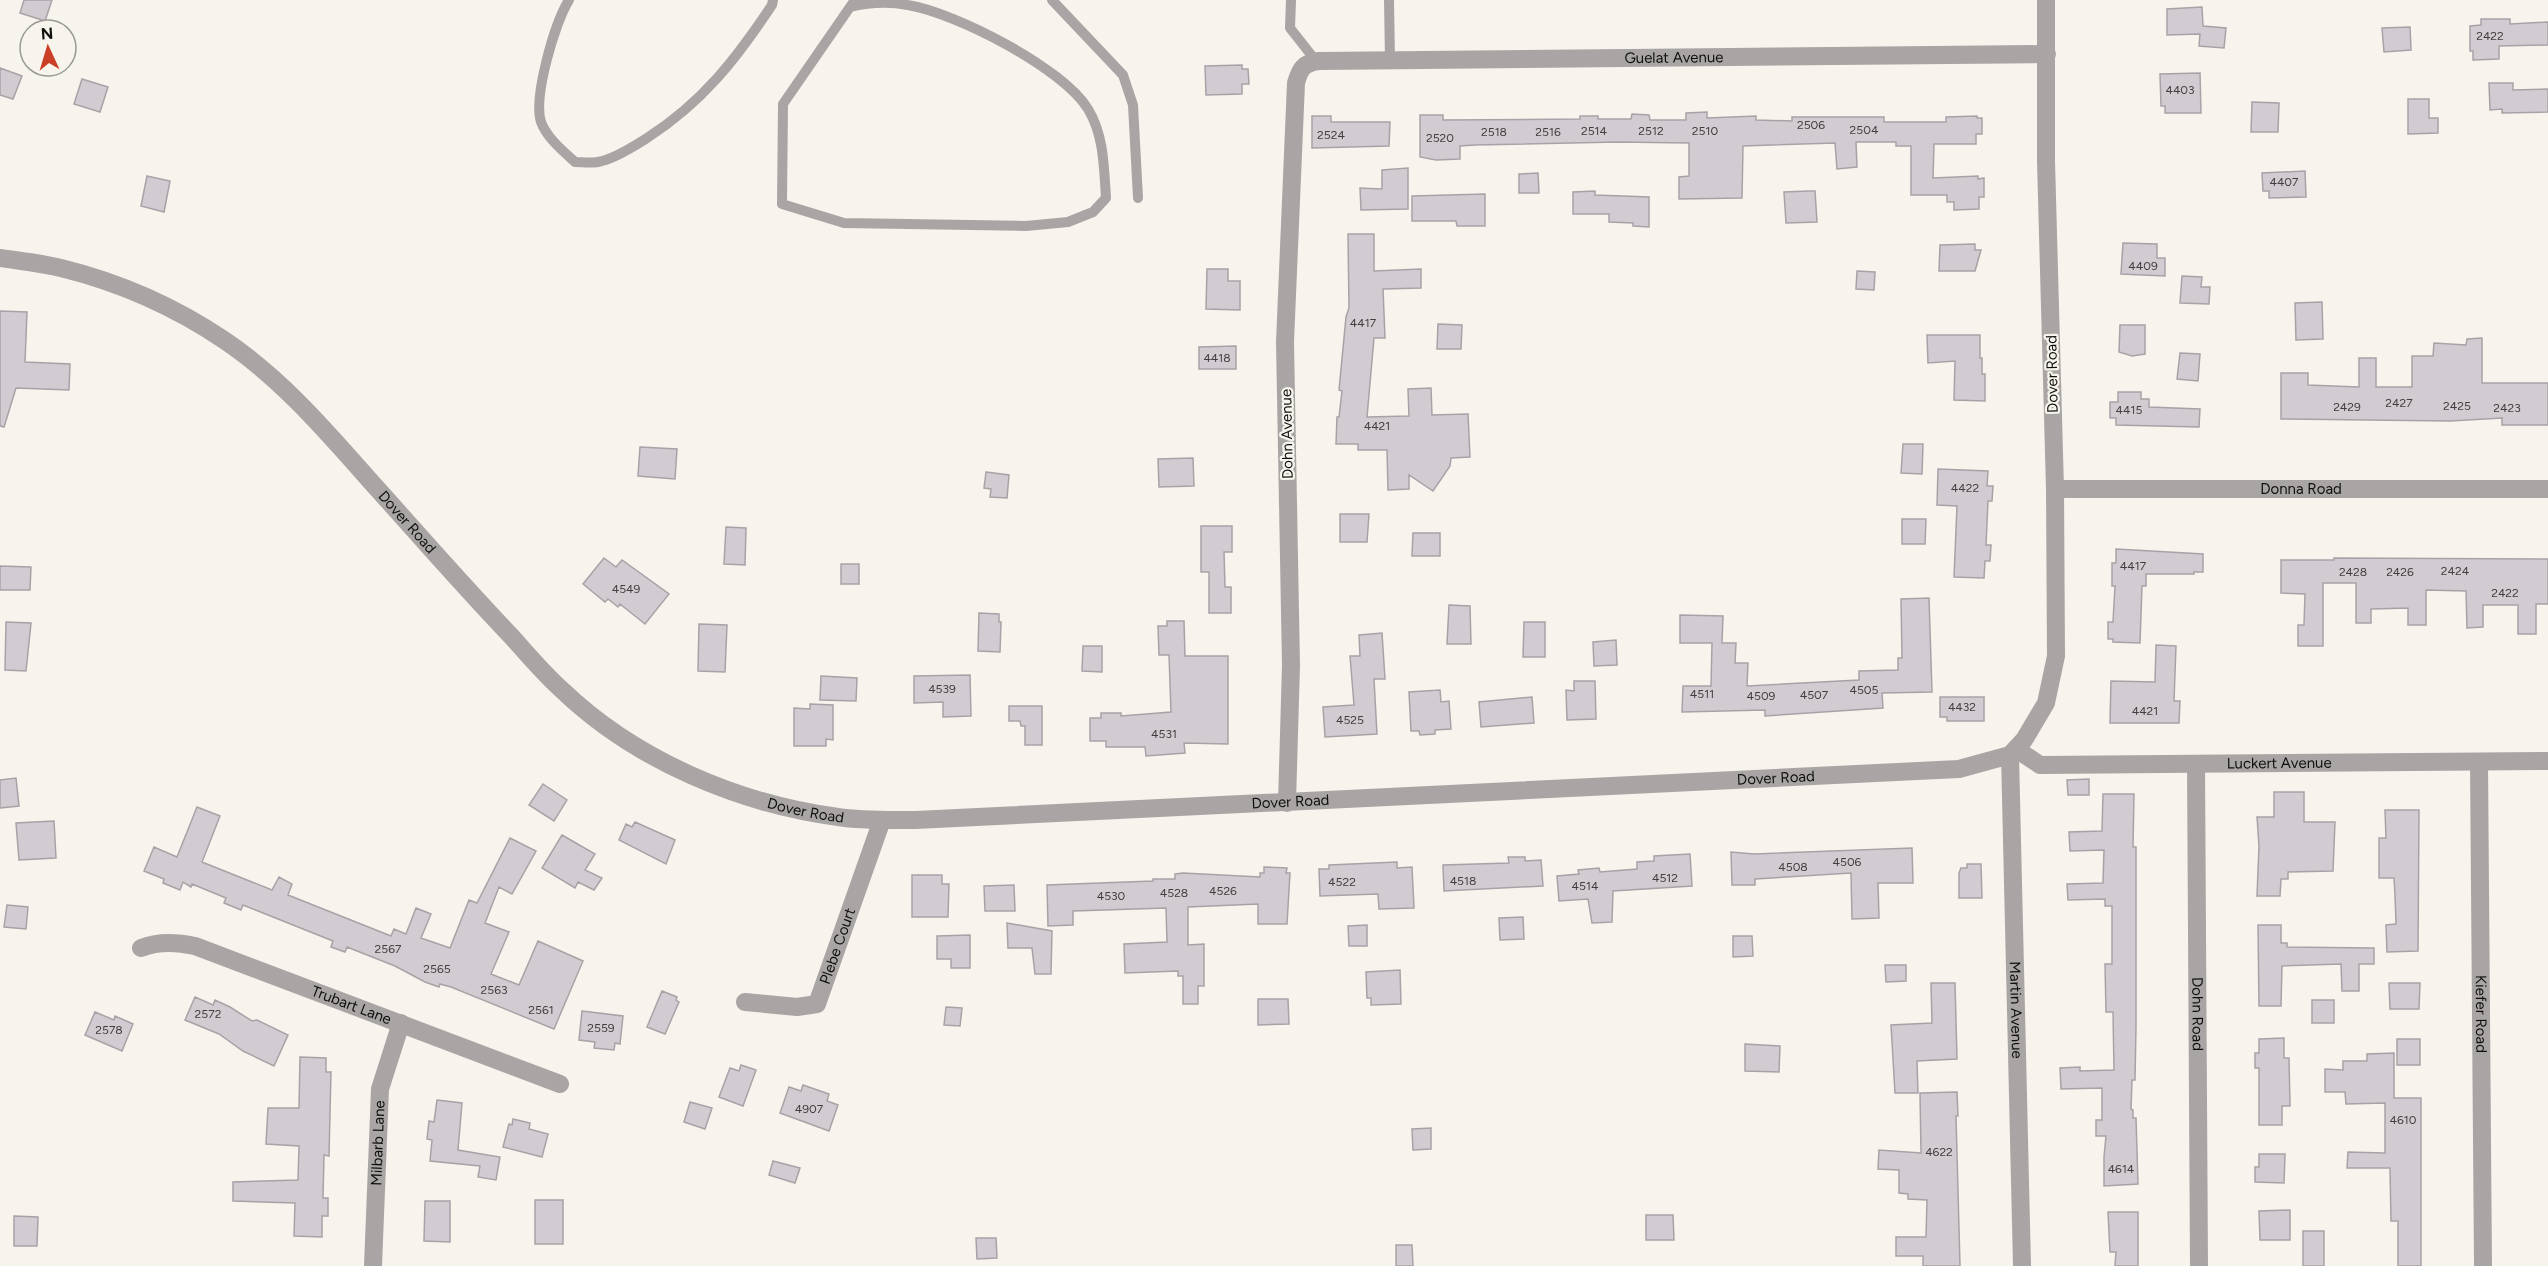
<svg xmlns="http://www.w3.org/2000/svg" width="2548" height="1266" font-family="Figtree,sans-serif">
  <rect width="100%" height="100%" fill="#f6f4ec"/>
  <path fill="#d2ccd2" stroke="#a8a2a7" stroke-width="1.5" d="M24 0H52L45 21 20 13Z
    M2202 7 2203 26 2226 28 2224 48 2199 46 2200 34 2167 35V9Z
    M2481 19H2510V24L2548 22V45L2499 46V59L2473 60V51H2470V26L2481 25Z
    M2410 27 2411 50 2384 52 2382 28Z
    M1242 65V69H1248L1249 84H1242V94L1206 95 1205 66Z
    M0 68 22 76 13 99 0 95Z
    M2200 73 2201 113H2165V106H2161L2160 74Z
    M82 79 108 87 100 112 74 104Z
    M2489 83H2513V90L2548 89V112L2502 113V109L2490 110Z
    M2408 99H2429V118H2438V133L2408 134Z
    M2252 102 2279 103 2278 132H2251Z
    M1707 112V118L1756 116V120L1792 121V117H1884V122H1946V117L1977 116V118H1982V134H1976V144H1934L1933 178 1978 176V179L1984 178V197H1979V209L1954 210V202H1947V195H1911V146H1896V142H1856L1857 167 1837 169 1835 143 1743 146 1742 198 1679 199V177L1689 176V143L1618 142 1475 145 1460 146V159L1436 160 1420 157V115H1443V120L1580 119V116H1598V119H1631L1632 114 1649 115 1650 120H1686V113Z
    M1312 116H1331V122H1390L1389 146 1312 148Z
    M1408 168V209L1361 210 1360 188 1382 189V170Z
    M2305 171 2306 197 2269 198V191H2263L2262 173Z
    M1538 173 1539 193H1519V174Z
    M147 176 170 181 164 212 141 206Z
    M1595 191V195L1649 197V227L1633 226V223L1609 222V214H1573V192Z
    M1808 191H1815L1817 222 1786 223 1784 192Z
    M1485 194V226H1457L1456 221H1412V196Z
    M1348 234H1374V271L1421 269V288L1383 289 1385 338H1374L1367 417 1409 416 1408 389 1431 388 1432 415 1468 414 1470 457 1451 458 1450 466 1433 491 1409 475V489L1388 490 1387 450H1358V444H1336L1337 417H1339L1342 391 1339 390 1346 317 1349 308Z
    M2123 243 2157 244V258H2165V276L2121 274Z
    M1975 244V250H1981L1975 271H1939L1940 245Z
    M1207 269H1228V281H1240V310L1206 309Z
    M1857 271 1875 272 1874 290 1856 289Z
    M2182 276 2202 277 2201 287H2210L2209 304 2180 303Z
    M2322 302 2323 339 2296 340 2295 303Z
    M0 311 27 312 25 362 70 364 69 390 16 388 4 427 0 426Z
    M1438 324 1462 325 1461 349H1437Z
    M2120 325H2145V354L2132 356 2119 352Z
    M1927 335H1980V358H1982V374H1985V401L1954 400 1955 361 1928 363Z
    M2482 338V383H2548V425H2502V418L2450 421 2281 419V373H2308V385L2359 387V358H2376V387H2412V356H2433L2434 343 2466 345 2467 339Z
    M1236 346V369H1199V347Z
    M2180 353 2200 354 2198 381 2177 379Z
    M2118 392H2141V399H2149V407L2200 409 2199 427 2116 425V418H2110V402H2118Z
    M1903 444H1923L1922 474 1901 473Z
    M640 447 677 449 675 479 638 476Z
    M1193 458 1194 486 1159 487 1158 459Z
    M1938 469 1988 471 1987 486H1993L1992 501H1988L1986 545H1991L1990 561H1985L1984 578 1954 577 1957 506 1937 505Z
    M986 472 1009 475 1007 498 990 497 991 489 984 488Z
    M1340 514H1369L1367 542H1340Z
    M1902 519H1926L1925 544H1902Z
    M1201 526H1232V552H1224L1225 587H1231V613H1209V572H1201Z
    M726 527 746 528 745 565 724 564Z
    M1413 533H1440V556H1412Z
    M2116 549 2203 554V572H2194V574H2146V586H2142L2140 643 2113 642V639H2108V622H2113L2115 586H2112V563H2116Z
    M604 558 616 567 622 560 669 594 645 624 620 604 618 607 608 599 605 602 583 584Z
    M2334 558 2548 559V604H2536V634H2518V605H2483V627L2467 628 2466 591 2426 590V625H2408V608L2371 609V623H2356V583H2323V646H2298V625H2304L2305 594 2281 593V560H2334Z
    M841 564H859V584H841Z
    M0 566 31 567 30 590H0Z
    M1929 598 1932 692 1882 693 1883 708 1765 716V710L1682 712 1683 686H1711L1712 643H1680V615L1723 616 1722 643H1736L1735 663H1748L1747 686 1859 680V671L1898 670V658H1902L1901 599Z
    M1449 605 1470 606 1471 644H1447Z
    M979 613 999 614V622H1001L1000 652 978 651Z
    M1167 621H1184L1185 656H1228V744L1184 743 1185 753 1146 756 1145 747H1106V741H1090V718H1101V713H1121V716L1171 712 1169 655H1159L1158 626H1167Z
    M6 622 31 623 26 671 5 670Z
    M1524 622H1545V657H1523Z
    M699 624 727 625 725 672 698 671Z
    M1382 633 1385 679H1374L1377 734 1325 737 1323 707 1354 705 1350 656H1360L1359 635Z
    M1616 640 1617 665 1594 666 1593 642Z
    M2156 645 2176 646 2174 701H2180L2179 723H2110L2111 681 2155 682Z
    M1083 646H1102V672L1082 671Z
    M970 675 971 716 943 717V702L914 703V676Z
    M821 676 857 678 856 701 820 700Z
    M1574 681H1595L1596 719 1567 720 1566 690 1574 691Z
    M1440 690 1441 702 1449 701 1451 729 1435 730V734L1420 735 1419 731H1411L1409 692Z
    M1532 697 1534 723 1481 727 1479 702Z
    M1940 697H1984V721H1947V717H1940Z
    M810 704 833 705V740L826 739V746H794V708L810 709Z
    M1009 706H1042V745H1025V726H1021L1020 721H1009Z
    M16 778 19 806 0 808V780Z
    M2089 779V795H2068L2067 780Z
    M543 784 567 800 554 821 529 805Z
    M2274 792H2304V822H2335L2333 871 2288 872V879H2281L2280 896H2257L2259 846 2257 817H2274Z
    M2103 794H2134L2133 847H2136V1026L2135 1080H2132L2131 1109 2133 1110V1118H2136L2138 1184 2104 1186V1157L2106 1136H2096V1120H2102V1088L2061 1089 2060 1068 2080 1067V1071L2114 1070 2113 1012H2106L2105 964H2112V906H2105V899L2068 900 2067 884 2103 883 2104 850 2070 851 2069 832 2102 831Z
    M197 807 220 816 202 862 272 890 279 877 292 884 288 895 391 936 394 929 406 934 416 908 431 914 421 938 450 948 469 900 477 903 510 838 536 851 512 894 499 887 485 923 509 932 491 974 519 985 538 941 583 961 554 1029 451 987 440 984 439 987 425 982 395 966 347 947 345 952 331 947 333 941 243 905 241 910 224 903 226 898 192 884 191 887 183 882 180 890 163 883 164 879 144 871 154 847 177 857Z
    M2385 810H2419L2418 951 2387 952 2386 925 2396 924 2395 895 2394 878H2379V838H2386Z
    M54 821 56 858 19 860 16 823Z
    M635 822 675 840 666 864 619 840 626 824 632 827Z
    M562 835 595 854 585 870 602 878 594 890 578 882 575 888 542 868Z
    M1912 848 1913 883H1878L1879 918 1852 919 1851 873 1755 879V885H1732L1731 852 1754 854Z
    M1690 854 1692 886 1613 891 1612 922 1592 923 1588 899 1559 901 1557 876 1579 874 1578 870 1599 868 1600 872 1637 869V862L1654 861V856Z
    M1508 857H1525V861L1541 860 1543 886 1444 891 1443 865 1509 863Z
    M1397 862V868L1412 867 1414 908 1379 909 1378 894 1320 896 1319 869H1329V865Z
    M1967 864H1981L1982 898H1959V873L1961 868H1967Z
    M1264 867 1287 868 1286 873H1290L1287 924H1258V904L1188 907V945L1204 944V986H1198V1004H1183V976H1178V971L1125 973 1124 944 1167 942 1166 908 1073 911V925L1048 926 1047 885 1153 881V879H1175V874L1183 873 1260 877V873H1264Z
    M912 875H942V884H949L948 917H912Z
    M1014 885 1015 911H985L984 886Z
    M7 905 28 907 26 929 4 927Z
    M1523 917 1524 939 1500 940 1499 918Z
    M1007 923 1052 931 1051 974H1035L1032 948H1008Z
    M1367 925V946H1349L1348 926Z
    M2258 925H2281V943H2287V947L2374 948V964H2359V991H2342L2341 964 2282 966 2281 1006H2259Z
    M970 935V968H951V959H937V936Z
    M1733 936H1752L1753 956 1733 957Z
    M1885 965H1906V981L1886 982Z
    M1400 970 1401 1004 1371 1005V998H1367L1366 972Z
    M1931 983H1955L1957 1059 1917 1061 1918 1093H1895L1891 1025 1932 1023Z
    M2389 983H2420L2419 1009H2390Z
    M662 991 677 997 676 1000 679 1002 665 1034 647 1027Z
    M195 997 213 1005 215 1000 230 1007 252 1021 257 1020 288 1035 274 1066 243 1051 219 1034 185 1020Z
    M1258 999H1288L1289 1024 1258 1025Z
    M2312 1000H2334V1023H2312Z
    M946 1007 962 1008 960 1026 944 1025Z
    M582 1011 623 1016 620 1044 615 1043 614 1050 594 1048 595 1042 579 1040Z
    M95 1012 114 1020 115 1016 133 1024 122 1051 85 1035Z
    M2284 1038V1058H2289L2290 1106H2282V1125H2259V1068H2255V1053H2259V1039Z
    M2397 1039H2420V1065H2397Z
    M1745 1044 1780 1046 1779 1072 1745 1071Z
    M2394 1053V1098H2421V1266H2398V1221H2391L2390 1168H2347L2348 1152 2385 1153V1103L2346 1104 2345 1092H2325V1069L2343 1070V1061H2367V1054Z
    M300 1057 326 1058V1072H331L329 1156 324 1155 323 1198H328V1216H322V1237L294 1236 295 1203 233 1201V1182L298 1180 299 1146 266 1144 268 1108H299Z
    M741 1065 756 1070 743 1106 719 1097 730 1068 739 1071Z
    M803 1085 829 1094 827 1101 838 1105 829 1131 780 1113 789 1087 801 1091Z
    M1957 1092 1958 1116H1956L1960 1266H1923V1256H1896V1237H1926L1927 1200 1908 1199V1194L1899 1193V1170L1878 1169 1879 1150 1921 1153 1920 1093Z
    M437 1100 462 1103 458 1150 500 1157 496 1180 478 1177 480 1166 430 1161 432 1140 427 1139 429 1121 434 1122Z
    M690 1102 712 1108 705 1129 684 1122Z
    M513 1119 530 1123 529 1129 548 1134 542 1157 503 1147 509 1124 512 1125Z
    M1431 1128V1149L1413 1150 1412 1129Z
    M2259 1154H2285L2284 1183 2255 1182V1167H2259Z
    M773 1161 800 1168 795 1183 769 1175Z
    M535 1200H563V1244H535Z
    M425 1201H450V1242L424 1241Z
    M2290 1210V1240H2260L2259 1211Z
    M2108 1212H2138V1266H2115L2116 1252H2110Z
    M1646 1215H1673L1674 1240H1646Z
    M14 1216 38 1217 37 1246H14Z
    M2303 1231H2324V1266H2303Z
    M976 1238H996L997 1258 977 1259Z
    M1396 1245H1412L1413 1266H1396Z"/>
  <g fill="none" stroke-linecap="round" stroke-linejoin="round">
    <path stroke="#a9a5a4" stroke-width="10" d="M569 0C555 22 533 97 541 122 547 138 563 151 575 162 583 162 594 164 602 161 618 157 634 146 647 138 703 102 736 59 772 5L773 0
      M1052 0 1123 75 1133 105 1138 198
      M1291 0 1290 28 1316 61
      M1389 0 1390 60
      M850 7C870 2 887 1 908 5 956 13 1063 68 1088 109 1104 135 1104 168 1106 198L1093 212 1068 222 1026 226 844 223 782 204 783 104 850 7 855 0"/>
    <g stroke="#a9a5a4" stroke-width="18">
      <path id="s1" d="M0 258C20 261 41 263 61 268 118 282 175 307 224 340 282 379 327 432 373 484 419 535 464 587 512 637 528 655 544 674 562 690 635 760 739 804 838 817 864 821 890 820 916 820L1959 769 2010 755 2024 740 2046 703 2056 656 2055 489 2046 161V0"/>
      <path id="s2" d="M2055 489H2548"/>
      <path id="s3" d="M2016 749 2040 765 2548 761"/>
      <path id="s4" d="M2010 755 2022 1266"/>
      <path id="s5" d="M2479 762 2483 1266"/>
      <path id="s6" d="M2196 764 2199 1266"/>
      <path id="s7" d="M1287 803 1291 665 1285 342 1296 83C1300 69 1303 63 1319 61L2047 54"/>
      <path id="s8" d="M141 948C158 941 177 942 195 946L560 1084"/>
      <path id="s9" d="M745 1002 797 1007 817 1004 882 820"/>
      <path id="s10" d="M373 1266 380 1089 401 1023"/>
    </g>
  </g>
  <g text-anchor="middle" dominant-baseline="central" stroke-width="4.5" stroke-linejoin="round" paint-order="stroke">
    <g font-size="12" fill="#403e3e">
      <text x="2490" y="36">2422</text>
      <text x="2180" y="90">4403</text>
      <text x="1811" y="125">2506</text>
      <text x="1864" y="130">2504</text>
      <text x="1594" y="131">2514</text>
      <text x="1651" y="131">2512</text>
      <text x="1705" y="131">2510</text>
      <text x="1494" y="132">2518</text>
      <text x="1548" y="132">2516</text>
      <text x="1331" y="135">2524</text>
      <text x="1440" y="138">2520</text>
      <text x="2284" y="182">4407</text>
      <text x="2143" y="266">4409</text>
      <text x="1363" y="323">4417</text>
      <text x="1217" y="358">4418</text>
      <text x="2399" y="403">2427</text>
      <text x="2457" y="406">2425</text>
      <text x="2347" y="407">2429</text>
      <text x="2507" y="408">2423</text>
      <text x="2129" y="410">4415</text>
      <text x="1377" y="426">4421</text>
      <text x="1965" y="488">4422</text>
      <text x="2133" y="566">4417</text>
      <text x="2455" y="571">2424</text>
      <text x="2353" y="572">2428</text>
      <text x="2400" y="572">2426</text>
      <text x="626" y="589">4549</text>
      <text x="2505" y="593">2422</text>
      <text x="942" y="689">4539</text>
      <text x="1864" y="690">4505</text>
      <text x="1702" y="694">4511</text>
      <text x="1814" y="695">4507</text>
      <text x="1761" y="696">4509</text>
      <text x="1962" y="707">4432</text>
      <text x="2145" y="711">4421</text>
      <text x="1350" y="720">4525</text>
      <text x="1164" y="734">4531</text>
      <text x="1847" y="862">4506</text>
      <text x="1793" y="867">4508</text>
      <text x="1665" y="878">4512</text>
      <text x="1463" y="881">4518</text>
      <text x="1342" y="882">4522</text>
      <text x="1585" y="886">4514</text>
      <text x="1223" y="891">4526</text>
      <text x="1174" y="893">4528</text>
      <text x="1111" y="896">4530</text>
      <text x="388" y="949">2567</text>
      <text x="437" y="969">2565</text>
      <text x="494" y="990">2563</text>
      <text x="541" y="1010">2561</text>
      <text x="208" y="1014">2572</text>
      <text x="601" y="1028">2559</text>
      <text x="109" y="1030">2578</text>
      <text x="809" y="1109">4907</text>
      <text x="2403" y="1120">4610</text>
      <text x="1939" y="1152">4622</text>
      <text x="2121" y="1169">4614</text>
    </g>
    <g font-size="15" fill="#100f0d" stroke="#f6f4ec">
      <text stroke="none"><textPath href="#s7" startOffset="1110">Guelat Avenue</textPath></text>
      <text transform="translate(2052 374) rotate(-91)">Dover Road</text>
      <text transform="translate(1287 434) rotate(-91)">Dohn Avenue</text>
      <text stroke="none"><textPath href="#s2" startOffset="246">Donna Road</textPath></text>
      <text stroke="none"><textPath href="#s1" startOffset="500">Dover Road</textPath></text>
      <text stroke="none"><textPath href="#s3" startOffset="268">Luckert Avenue</textPath></text>
      <text stroke="none"><textPath href="#s1" startOffset="1976">Dover Road</textPath></text>
      <text stroke="none"><textPath href="#s1" startOffset="1490">Dover Road</textPath></text>
      <text stroke="none"><textPath href="#s1" startOffset="1004">Dover Road</textPath></text>
      <text stroke="none"><textPath href="#s9" startOffset="134">Plebe Court</textPath></text>
      <text stroke="none"><textPath href="#s8" startOffset="222">Trubart Lane</textPath></text>
      <text stroke="none"><textPath href="#s4" startOffset="255">Martin Avenue</textPath></text>
      <text stroke="none"><textPath href="#s5" startOffset="252">Kiefer Road</textPath></text>
      <text stroke="none"><textPath href="#s6" startOffset="250">Dohn Road</textPath></text>
      <text stroke="none"><textPath href="#s10" startOffset="123">Milbarb Lane</textPath></text>
    </g>
  </g>
  <g transform="translate(48 48) rotate(356)"><circle r="28" fill="#f6f4ec" stroke="#9a9893" stroke-width="1.5"/>
  <path d="M0-4.5L10 22L0 15L-10 22Z" fill="#ca3f26"/>
  <text y="-9" font-size="16" font-weight="bold" text-anchor="middle" fill="#100f0d">N</text>
  </g>
</svg>
